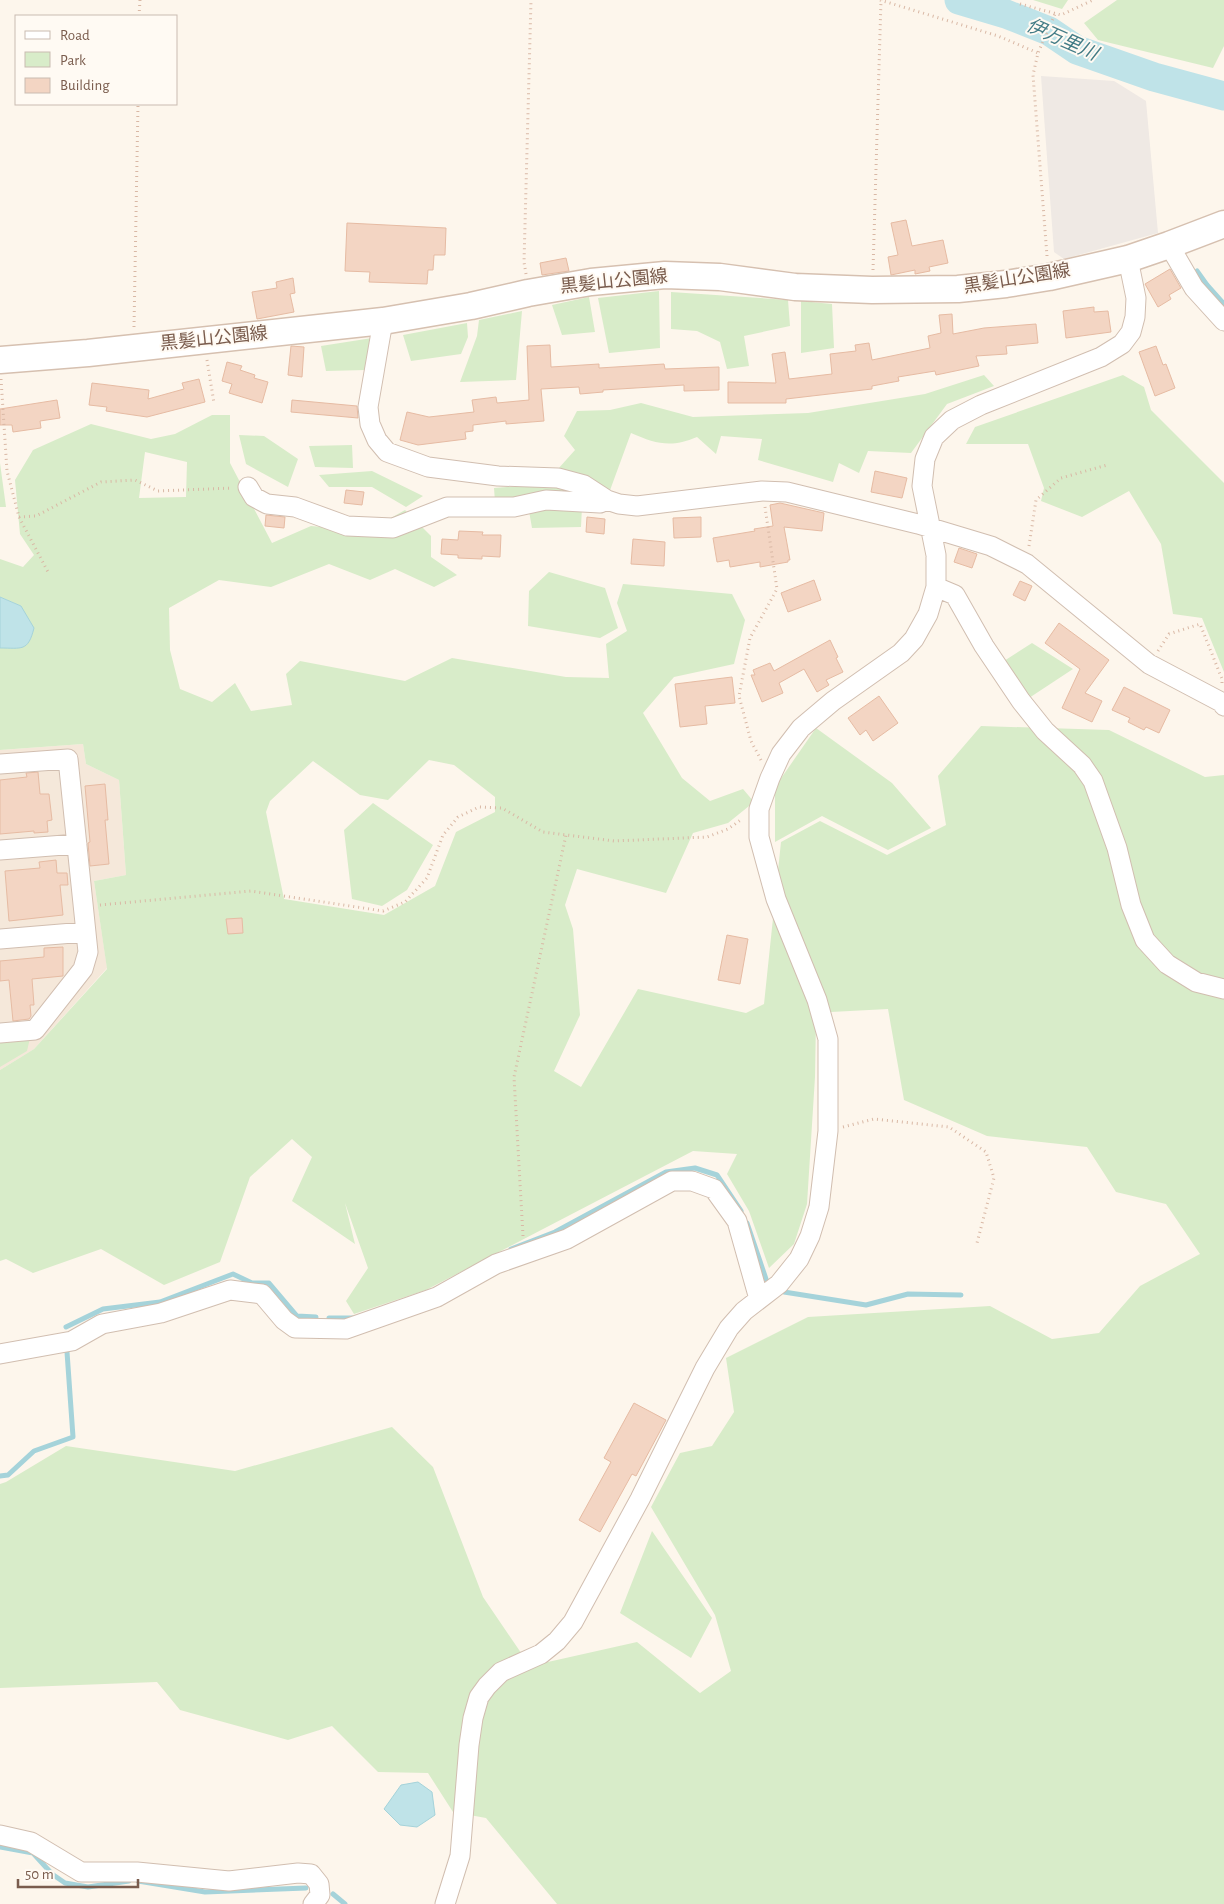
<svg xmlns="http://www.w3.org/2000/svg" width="1224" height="1904" font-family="'Alegreya Sans','Noto Sans JP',sans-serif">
  <rect width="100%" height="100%" fill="#fdf6ec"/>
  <path fill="#f5e8da" d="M83 744 86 764 119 780 126 875 94 881 107 968 34 1049 0 1070V750Z"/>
  <path fill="#efe9e4" d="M1041 76 1114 81 1146 101 1158 233 1064 259 1054 252Z"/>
  <path fill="#d8ecc9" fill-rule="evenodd" d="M1033 0H1068L1062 9Z
    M1117 0H1224V46L1213 68 1098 40 1084 23Z
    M659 291 660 348 609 353 598 298Z
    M671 292 788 300 790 326 744 336 749 366 727 369 720 342 697 331 671 329Z
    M589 297 595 332 562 335 552 305Z
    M801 301 832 304 834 348 801 353Z
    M522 311 516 380 460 382 477 336 479 320Z
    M467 323 468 337 461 354 411 361 403 335Z
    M372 338 366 370 326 371 321 346Z
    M984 375 994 386 947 404 911 453 868 451 859 473 839 463 833 482 758 460 762 439 721 436 716 454 697 437C671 448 656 444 631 433L609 493 558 469 575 450 564 436 577 411 610 410 641 403 693 417 808 413 925 394Z
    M1123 375 1144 387 1151 410 1224 483V672L1202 618 1173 614 1161 544 1129 491 1082 517 1041 501 1044 488 1028 444H966L975 427Z
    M212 415H230V463L272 543 311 526 368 531 405 510 431 536V557L457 575 434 587 395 569 370 580 329 564 271 587 219 580 169 608 170 650 180 689 212 702 235 683 251 711 292 705 286 674 300 661 405 681 452 658 566 677 609 678 606 644 627 631 617 603 623 584 732 594 745 620 734 664 674 677 643 713 682 778 710 801 743 789 754 802 728 823 693 833 666 893 577 869 565 905 573 929 580 1015 554 1071 581 1087 638 989 746 1013 764 1004 781 842 820 821 887 855 946 825 938 776 981 726 1109 730 1205 777 1224 775V1904H557L486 1818 453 1812 428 1773 378 1772 332 1726 288 1740 180 1710 157 1682 0 1688V1484L6 1482 66 1446 235 1471 392 1427 433 1467 483 1597 530 1666 637 1642 700 1693 731 1671 715 1615 651 1507 680 1453 712 1446 734 1412 726 1358 808 1317 990 1306 1052 1339 1099 1333 1140 1286 1200 1254 1166 1204 1116 1192 1087 1147 987 1136 904 1100 888 1009 831 1012 816 1019 815 1077 807 1204 794 1244 769 1268 749 1211 727 1174 737 1154 693 1151 426 1290 354 1314 346 1301 368 1268 345 1203 355 1244 292 1201 312 1157 292 1139 250 1177 220 1262 164 1285 101 1249 33 1273 6 1259 0 1261V1070L34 1049 107 969 94 881 126 875 119 780 86 764 83 744 0 750V648H22L21 606 0 597V559L23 567 34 555 20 534 15 480 33 450 91 424 151 439 175 434ZM145 452 187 462 186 497 139 498ZM429 760 454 765 495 797V812L456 832 435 886 384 915 284 899 266 812 270 801 313 761 360 795 388 800Z
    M239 435 264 436 298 459 288 487 246 464Z
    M352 445 353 468 315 467 309 446Z
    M0 463 6 507H0Z
    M372 471 423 496 406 507 372 487H329L319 475Z
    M560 483 576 487 575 497 495 502 494 488Z
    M545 506 582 507 581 527 532 528 529 511Z
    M549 572 605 588 618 628 600 638 528 626 529 591Z
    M1032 643 1073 669 1029 698 1004 661Z
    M816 728 892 783 931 828 888 850 822 816 775 842V787Z
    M373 803 433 845 407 890 382 906 352 899 344 830Z
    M30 1038 27 1051 0 1067V1041Z
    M652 1531 712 1618 691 1658 620 1613Z"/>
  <path fill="#bfe3e8" stroke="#a5d3da" d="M0 597 21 606 34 628C28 652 22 648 0 648Z
    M418 1782 432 1792 435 1815 417 1827 400 1825 384 1809 401 1785Z"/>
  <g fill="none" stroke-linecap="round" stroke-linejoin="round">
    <path stroke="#a5d3da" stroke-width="5" d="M1197 271 1207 285 1224 304
      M747 1223 766 1279
      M511 1249 555 1232 666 1172 695 1168 717 1175 741 1211
      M784 1292 866 1305 908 1294 961 1295
      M329 1318H353
      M66 1327 103 1309 160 1302 233 1274 252 1283H269L297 1316 316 1317
      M0 1476 8 1475 34 1451 73 1437 67 1352
      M0 1847 33 1853 52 1874 65 1883 88 1887 129 1881
      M138 1881 205 1892 306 1888
      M333 1894 345 1904"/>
    <path stroke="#bfe3e8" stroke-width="29" d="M959 0 1006 14 1049 31 1077 50 1154 77 1224 96"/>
  </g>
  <path fill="#f3d5c3" stroke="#e6bba3" d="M906 220 912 246 943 240 948 263 929 267 930 271 915 274V270L891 275 888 257 898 255 891 223Z
    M347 223 446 228 445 255H434L433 270H428L427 284 369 282 370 272 345 271Z
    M566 258 569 271 542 275 540 263Z
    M1170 269 1181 288 1169 295 1171 299 1158 307 1145 284Z
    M293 278 295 293 290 294 294 312 257 319 252 292 277 288 276 282Z
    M1094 307V312L1108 311 1111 332 1066 338 1063 311Z
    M952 314 953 334 984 328 1036 324 1038 343 1006 346 1007 354 976 356 979 366 936 375 935 371 898 377 899 381 872 386V389L786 399V403H728V382L776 383 772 354 785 352 789 379 832 374 830 354 856 351 855 345 869 343 872 360 930 348 928 336 941 333 939 315Z
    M550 345 551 367 599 364V368L664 364 665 369 719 367V390L684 391V385L603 390V392L580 394 579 387 541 389 544 421 506 424V421L473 425V431L465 432 466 439 418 445 400 440 407 412 429 417 474 412 472 400 496 397 497 403 529 400 527 346Z
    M291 346 304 347 302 377 288 375Z
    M1156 346 1163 365 1166 364 1175 388 1155 396 1139 352Z
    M227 362 242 366 240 370 255 375 254 378 268 382 262 403 229 393 232 384 222 381Z
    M199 379 205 402 147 417 106 411 107 407 89 405 92 383 149 390 148 399 184 389 182 383Z
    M57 400 60 418 40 421 41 428 13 432 12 425H0V409Z
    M292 400 357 406 358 418 291 412Z
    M875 471 907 478 902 498 871 492Z
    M346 490 364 492 362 505 344 503Z
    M780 503 824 513 822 531 784 527 790 560H788V562L760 567V562L730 567 729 560 717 562 713 538 755 531 754 529 773 526 770 505Z
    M266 515 285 517 284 528 265 526Z
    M587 517 605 519 604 534 586 532Z
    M701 517V537L674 538 673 518Z
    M459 531 483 532 482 535H501L500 557 482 556V559L458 558V555L441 554 442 539 458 540Z
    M633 539 665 542 664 566 631 564Z
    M959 548 977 554 972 568 954 562Z
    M814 580 821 600 788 612 781 593Z
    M1020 581 1032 586 1025 601 1013 595Z
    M1059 623 1109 660 1085 693 1102 701 1092 722 1062 708 1080 669 1045 643Z
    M830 640 838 657 836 658 843 672 826 680 829 685 817 692 804 669 779 683 783 693 762 702 751 675H755L753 670 770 663 774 671Z
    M732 677 735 703 705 706 707 724 680 727 675 684Z
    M1124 687 1170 710 1159 733 1146 727 1144 730 1128 722 1130 718 1112 710Z
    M879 696 898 723 873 741 866 730 860 735 848 718Z
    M38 772 40 794H49L52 820 47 821 48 832 34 833V831L0 834V780L27 777 26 773Z
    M105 784 108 820H105L109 864 90 866 88 843 90 842 85 786Z
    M56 860 57 873H67L68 885H60L63 915 9 921 5 871 40 868 39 862Z
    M242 918 243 933 228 934 226 919Z
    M727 935 748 939 740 984 718 980Z
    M63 947V976L32 979 34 1005H30L31 1016 29 1019 13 1021 9 980 0 981V961L44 957V948Z
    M634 1403 666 1420 636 1476 632 1474 600 1532 579 1520 611 1462 604 1458Z"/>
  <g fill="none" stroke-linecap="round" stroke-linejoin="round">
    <g stroke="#d1beb0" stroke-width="21">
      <path id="minor" d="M1169 245 1194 288 1224 321
        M383 321 368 407 370 424 377 440 387 452 428 467 498 476 558 478 584 485 607 500 619 504 637 506 762 491 787 492 918 524 991 546 1027 564 1149 664 1221 702 1224 706
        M248 487 254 497 267 504 295 507 347 526 393 528 447 507H514L546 500 600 503 607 500
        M936 587 955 595 984 646 1021 701 1045 731 1082 765 1093 781 1117 848 1131 905 1145 940 1167 964 1196 982 1224 989
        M0 764 68 759 88 952 83 969 35 1030 0 1033
        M0 850 77 844
        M0 939 85 932
        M0 1354 72 1341 102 1324 161 1313 230 1290 262 1294 284 1320 295 1328 346 1329 437 1297 496 1264 567 1239 672 1181H692L714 1189 737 1221 759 1299
        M0 1835 31 1842 81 1872H137L229 1881 298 1873 311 1874 319 1884 320 1895 313 1904
        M445 1904 460 1856 469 1745 473 1718 479 1697 487 1686 501 1672 541 1654 557 1641 573 1622 640 1499 705 1368 729 1328 744 1311 779 1284 799 1259 810 1236 819 1207 828 1131V1039L817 1000 776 899 759 837V809L770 778 781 754 801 728 833 701 901 653 914 639 928 614 936 587V555L922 486 925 459 934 437 952 420 981 405 1101 357 1122 344 1131 332 1135 317 1136 298 1128 259"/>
    </g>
    <g stroke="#d6c0b0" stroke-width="29">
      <path id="secondary" d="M0 360 88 353 383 321 471 306 528 293 591 282 665 275 720 277 795 287 872 290 958 289 1006 284 1049 277 1128 259 1169 245 1224 224"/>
    </g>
    <path stroke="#d9b8a5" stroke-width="3" stroke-dasharray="1 4" stroke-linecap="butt" d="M880 0 998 36 1038 53
      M1020 4 1061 15 1093 0
      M139 16 140 0
      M1047 256 1033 75 1038 53 1055 14
      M873 270 881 0
      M526 274 524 262 531 0
      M134 327 138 104
      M207 360 214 403
      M1 379 7 471 19 517 48 572
      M19 517 36 516 101 482 135 480 158 491 233 488
      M1029 546 1036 500 1061 478 1107 465
      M1158 651 1169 634 1200 624 1222 679V683
      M761 760 751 741 739 696 750 638 777 589 765 507
      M100 905 251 891 383 911 405 902 427 878 443 835 458 817 479 807 502 808 543 832 614 841 707 837 728 829 742 819
      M843 1127 874 1119 949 1127 986 1152 994 1178 977 1243
      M523 1236 514 1077 566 835"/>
    <use href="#minor" stroke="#fff" stroke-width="19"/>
    <use href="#secondary" stroke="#fff" stroke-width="26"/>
  </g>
  <g text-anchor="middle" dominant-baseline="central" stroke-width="4" stroke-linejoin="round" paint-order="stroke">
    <g font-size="18" fill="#7a5c4d" stroke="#fffaf3">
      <text transform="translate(1017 279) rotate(-9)">黒髪山公園線</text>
      <text transform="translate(614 282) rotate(-6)">黒髪山公園線</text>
      <text transform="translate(214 339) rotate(-6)">黒髪山公園線</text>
    </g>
    <g font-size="19" font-style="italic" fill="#437c86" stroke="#fffaf3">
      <text transform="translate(1062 40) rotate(24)">伊万里川</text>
    </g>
  </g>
  <rect x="15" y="15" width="162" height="90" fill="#fffaf3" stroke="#cabbb1"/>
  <rect x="25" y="31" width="25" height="8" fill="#ffffff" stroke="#cabbb1"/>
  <text x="60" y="40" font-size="15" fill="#7a5c4d">Road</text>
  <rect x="25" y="52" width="25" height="15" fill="#d8ecc9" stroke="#cabbb1"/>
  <text x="60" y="65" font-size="15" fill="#7a5c4d">Park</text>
  <rect x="25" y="78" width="25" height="15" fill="#f3d5c3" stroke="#cabbb1"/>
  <text x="60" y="90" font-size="15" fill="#7a5c4d">Building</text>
  <path d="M18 1879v8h120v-8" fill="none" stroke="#7a5c4d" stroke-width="2.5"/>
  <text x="25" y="1879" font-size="15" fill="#7a5c4d" stroke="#fffaf3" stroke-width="4" paint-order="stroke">50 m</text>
</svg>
